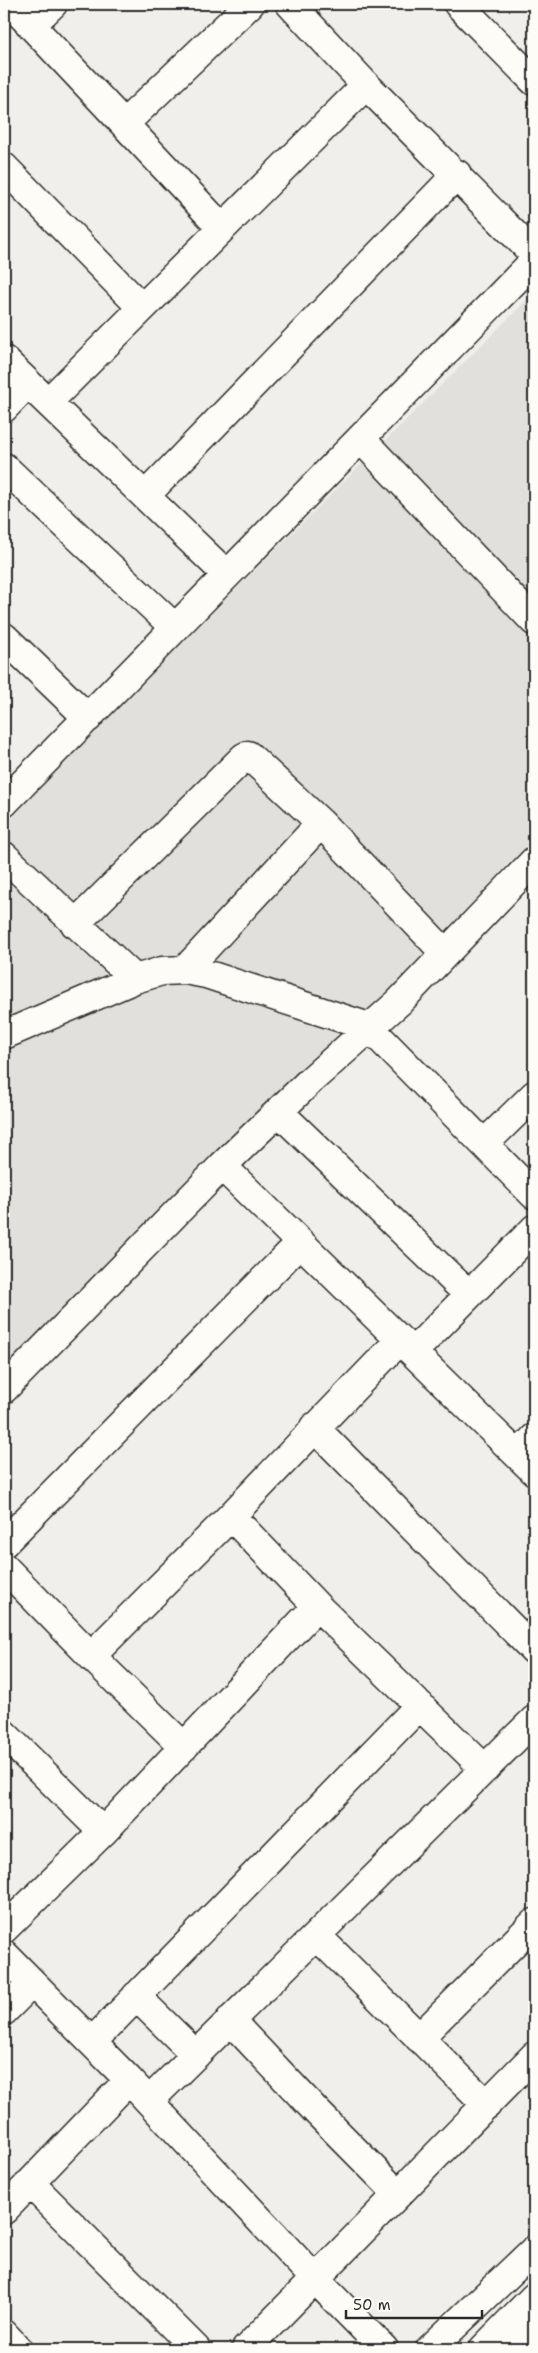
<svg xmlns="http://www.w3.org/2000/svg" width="538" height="2353" font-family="'Shantell Sans',sans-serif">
  <rect width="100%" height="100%" fill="#f0efeb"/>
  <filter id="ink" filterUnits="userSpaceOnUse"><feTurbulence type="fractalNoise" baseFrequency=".02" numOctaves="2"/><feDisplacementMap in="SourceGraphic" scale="10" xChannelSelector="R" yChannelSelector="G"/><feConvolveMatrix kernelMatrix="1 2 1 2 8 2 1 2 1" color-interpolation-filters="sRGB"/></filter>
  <g filter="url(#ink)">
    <path fill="#e1e0dc" d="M534 293V847L4 1377V819Z"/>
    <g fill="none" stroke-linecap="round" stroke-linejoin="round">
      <g stroke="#2b2b2b" stroke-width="31">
        <path id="minor" d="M11 4 222 228
          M290 4 366 85
          M458 4 534 81
          M31 25 53 4
          M124 124 250 4
          M4 167 142 308
          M4 360 227 575
          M48 402 366 85 534 254
          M4 408 28 383
          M361 439 534 621
          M4 467 175 628
          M145 496 457 174
          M4 637 88 718
          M4 803 534 261
          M4 856 135 979
          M75 924 244 757 248 755 321 823 445 953
          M185 970 321 823
          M4 1035 135 979 162 971 185 970 206 974 369 1027 534 1195
          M279 1112 469 1295
          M484 1144 534 1095
          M222 1166 534 1471
          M413 1352 534 1229
          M4 1389 222 1166 311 1080 399 1002 534 861
          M314 1427 534 1650
          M518 1455 534 1438
          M231 1516 317 1606 485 1769
          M4 1543 300 1243
          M4 1567 91 1656 184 1747
          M91 1656 231 1516 400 1340
          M4 1734 103 1832
          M4 1929 103 1832 317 1606
          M317 1936 487 2105
          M4 1954 129 2080 315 2279 384 2349
          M136 1996 196 2055
          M4 2011 32 1983
          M230 2020 317 2112 398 2194
          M419 2038 534 1923
          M92 2042 420 1705
          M149 2101 534 1720
          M30 2183 196 2349
          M4 2210 129 2080
          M4 2334 18 2349
          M246 2349 534 2056
          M430 2349 534 2250"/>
      </g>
      <g stroke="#2b2b2b" stroke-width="31">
        <path id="major" d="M483 2349 534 2297
          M513 2349 534 2328"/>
      </g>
      <use href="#minor" stroke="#fdfcf7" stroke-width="28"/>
      <use href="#major" stroke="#fdfcf7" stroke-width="28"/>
    </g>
  </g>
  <rect width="538" height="2353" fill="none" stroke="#fdfcf7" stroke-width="20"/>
  <rect x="10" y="10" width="518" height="2333" fill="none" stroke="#2b2b2b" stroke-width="2" filter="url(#ink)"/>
  <path d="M346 2310v8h136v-8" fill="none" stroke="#2b2b2b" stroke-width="2.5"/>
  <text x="353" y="2310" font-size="15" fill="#2b2b2b" stroke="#fdfcf7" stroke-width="4" paint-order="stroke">50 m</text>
</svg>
